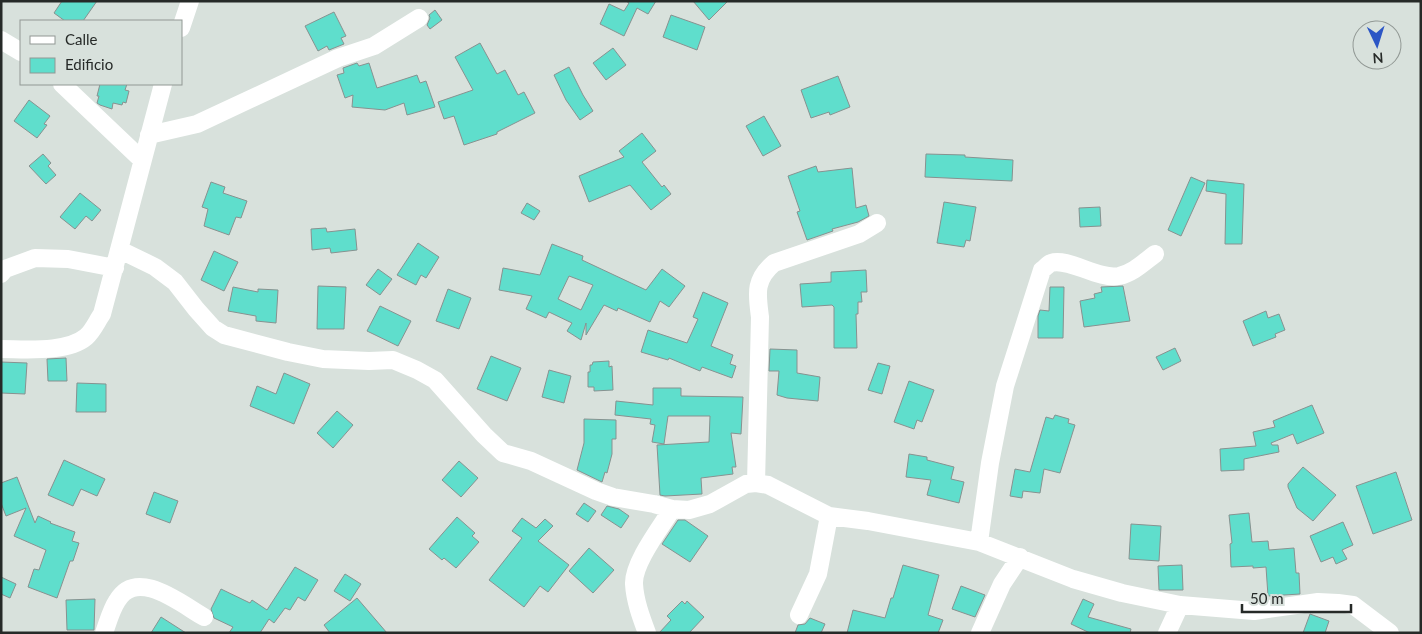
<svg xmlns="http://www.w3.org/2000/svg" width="1422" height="634" font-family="Lato,sans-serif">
  <rect width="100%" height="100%" fill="#d8e1dc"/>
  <path fill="#5fdecc" stroke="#879290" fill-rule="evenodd" d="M62 1H97L83 21H65L54 13Z
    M626 1H656L648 14 637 8 624 36 600 24 609 4 624 11 629 3Z
    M693 1H728L709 20Z
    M435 10 442 20 430 29 427 25 430 18 429 15Z
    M334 12 346 36 341 38 344 44 329 50 327 46 318 51 305 26Z
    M671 15 705 27 697 50 663 37Z
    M480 43 497 74 505 70 518 95 524 92 535 113 497 132V134L464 145 454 116 444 119 438 102 473 90 455 57Z
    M613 48 626 65 606 80 593 63Z
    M357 63 359 66 369 63 377 88 417 75 420 83 426 81 435 107 407 115 404 103 385 110 352 107 353 95 345 98 337 75 344 73 343 68Z
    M569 67 583 95 593 111 580 120 566 100 554 75Z
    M838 76 850 107 830 115 829 112 811 118 801 90Z
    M100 84H127L125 90 129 91 126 103 123 102 122 105 113 103 112 109 100 105 97 103 99 96H97Z
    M29 100 50 116 44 124 47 125 37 138 14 121Z
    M764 116 781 146 763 156 746 126Z
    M642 133 656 151 642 162 662 187 664 185 671 194 651 210 630 185 589 202 579 176 624 157 619 151Z
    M43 154 51 163 48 166 56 175 46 184 29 166Z
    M926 154 965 155V157L1013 160 1012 181 925 177Z
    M816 166 818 172 852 168 856 208 866 205 869 216 858 222 832 229 833 231 807 240 797 212 800 211 788 176Z
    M1191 177 1205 183 1181 236 1168 230Z
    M1207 180 1244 184 1242 244H1225L1226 194 1206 191Z
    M211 182 225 187 223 193 247 201 241 218 236 217 229 235 204 226 208 209 202 207Z
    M80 193 101 210 92 221 86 216 75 229 60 217Z
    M944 202 976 207 970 241 966 240 964 247 937 243Z
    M527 203 540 211 534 220 521 213Z
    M1100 207 1101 226 1080 227 1079 208Z
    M326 228 327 232 355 229 357 250 331 253 330 248 312 250 311 229Z
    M418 243 439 257 426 278 421 275 416 285 397 275Z
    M552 244 583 256 582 260 646 290 662 269 685 286 669 307 660 301 650 322 618 308 617 311 604 305 586 335V323L581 340 567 331 572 323 549 312 546 318 526 309 532 296 499 290 503 268 540 275ZM569 276 593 285 581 310 558 299Z
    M214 251 238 262 224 291 201 280Z
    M378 269 392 279 380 295 366 285Z
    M866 270 867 292H861L862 302H858V314H856L857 348H834V307L832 305 802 307 800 284 831 282V272Z
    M318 286 346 287 344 329H317Z
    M1123 286 1130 321 1084 327 1080 301 1095 298 1094 294 1102 292 1101 287Z
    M233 287 258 292V289L278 290 276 323 256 321V316L228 311Z
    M1050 287H1064L1063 338H1038V316L1040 310 1049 311Z
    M448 289 471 298 459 329 436 321Z
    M703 292 728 303 711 346 733 355 730 364 736 366 732 378 702 367 700 371 669 358 668 360 641 352 648 330 687 343 698 319 693 317Z
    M380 306 411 321 398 346 367 331Z
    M1266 311 1268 318 1279 314 1285 330 1275 334 1276 337 1253 346 1243 321Z
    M1175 348 1181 361 1163 370 1156 357Z
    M770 349 797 350V373L820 377 818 401 787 398 777 395 779 371H769Z
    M491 356 521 368 507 401 477 389Z
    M66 358 67 381H48L47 359Z
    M609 361V367L612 366 613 390 594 391V387H588V372H590V365H592L593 362Z
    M1 362 27 363 25 394 1 393Z
    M878 363 890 366 882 394 868 390Z
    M549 370 571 376 564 403 542 397Z
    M284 373 310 384 294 424 250 406 257 386 276 394Z
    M909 381 934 390 922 422 917 420 914 429 894 422Z
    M77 383 106 384V412H76Z
    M653 388H681V396L743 397 741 434 731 433 736 467H732L733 474 701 478 702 494 665 496 660 495 657 445 709 442 710 416H668L664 444 652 442 655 425 650 424 651 419 615 415 616 401 653 405Z
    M1312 405 1324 433 1297 444 1293 434 1271 443 1272 445H1278L1279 452 1244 459V470L1221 471 1220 449 1256 446 1253 432 1275 427 1273 421Z
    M337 411 353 425 333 448 317 433Z
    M1055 415 1069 419 1068 423 1075 425 1060 473 1044 469 1040 493 1023 491 1022 498 1010 496 1015 469 1030 472 1046 417 1053 419Z
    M584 419 616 420V439H612V454L607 473 605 472 602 482 577 470 584 443Z
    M909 454 927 457V460L954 467 951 479 964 482 959 503 927 495 931 480 906 477Z
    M64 460 105 479 97 496 81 489 73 506 48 495Z
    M459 461 478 478 461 497 442 480Z
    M1303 467 1336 495 1313 521 1297 508 1288 487V484Z
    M1396 472 1412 520 1373 534 1356 486Z
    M17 477 35 523 38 516 51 522 50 523 75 532 72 541 79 543 73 561H70L57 598 28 587 34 569 39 570 46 550 14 536 26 508 6 516 1 503V483Z
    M154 492 178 501 170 523 146 514Z
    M584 503 596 511 588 522 576 514Z
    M607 506 619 509 629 516 621 528 601 515Z
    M1249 513 1252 542 1268 541 1269 550 1294 548 1296 573H1299L1300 594 1268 596 1266 567 1253 568V566L1231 567 1230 544 1232 543 1229 515Z
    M457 517 475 533 472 536 479 542 456 568 444 558 442 560 429 549Z
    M522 518 536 528 545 519 553 526 538 541 569 565 548 592 540 586 524 607 489 580 522 538 512 531Z
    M678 520H685L708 536 690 562 662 544Z
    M1343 522 1353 545 1342 550 1347 559 1336 564 1333 557 1321 562 1310 536Z
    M1131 524 1161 526 1159 561 1129 559Z
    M589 548 614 570 593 593 569 571Z
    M903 565 939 575 928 615 943 620 938 633H847L853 610 885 618 891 598H893Z
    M1182 565 1183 590H1159L1158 566Z
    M295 567 318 580 305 601 298 597 290 610 285 608 274 623 269 619 260 633H229L233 627 214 618 211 609 221 589 250 603 252 600 267 610Z
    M345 574 361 584 350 601 334 591Z
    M1 577 16 584 10 598 1 594Z
    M961 586 985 595 975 617 952 609Z
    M357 598 387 633H330L324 625Z
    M95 599 94 630H67L66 600Z
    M1083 599 1094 604 1088 617 1131 629 1130 633H1090L1071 624Z
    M682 601 685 604 687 601 704 617 689 633H659L671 620 667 616Z
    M1310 614 1329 621 1325 633H1303Z
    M161 617 186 633H151Z
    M810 618 825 624 821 633H795L798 625 805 624Z"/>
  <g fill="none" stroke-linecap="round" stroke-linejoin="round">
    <path stroke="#fff" stroke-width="18" d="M181 28 190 1
      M1 40 21 52
      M62 84 142 160
      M149 135 197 124 338 58 374 46 419 18
      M120 250 155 267 175 282 196 309 213 328 224 335 288 352 323 359 369 361 393 360 417 370 435 380 484 435 503 453 531 461 596 491 613 497 654 504 672 509 689 510 710 504 746 484 756 483 768 485 829 516 868 521 979 542 1073 579 1122 593 1180 605 1254 611 1318 602 1338 603 1353 605 1390 633
      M1 274 5 269 35 258 68 259 115 268
      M1 349C25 349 67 353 86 337 93 331 97 321 102 314L163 84
      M756 483 760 317C757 294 754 280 774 263L859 234 877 223
      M979 542 990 463 1005 386 1042 270C1045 268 1048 264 1051 263 1068 257 1098 280 1119 276 1133 273 1143 263 1155 254
      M799 615 818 574 829 516
      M104 633C108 622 111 610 117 601 137 567 181 604 204 617
      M647 633C641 617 635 601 634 584 633 563 661 527 672 509
      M980 633 1002 584 1020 557
      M1167 633 1180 605"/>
  </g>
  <rect width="1422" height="634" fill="none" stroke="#262a28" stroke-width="5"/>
  <rect x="20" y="20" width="162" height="65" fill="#d8e1dc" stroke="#919894"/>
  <rect x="30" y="36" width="25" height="8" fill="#ffffff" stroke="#919894"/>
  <text x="65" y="45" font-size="15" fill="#262a28">Calle</text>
  <rect x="30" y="58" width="25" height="15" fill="#5fdecc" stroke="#919894"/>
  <text x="65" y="70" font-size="15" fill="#262a28">Edificio</text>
  <g transform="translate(1377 45) rotate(176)"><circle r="24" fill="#d8e1dc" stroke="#919894"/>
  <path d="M0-4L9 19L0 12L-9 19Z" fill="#2c56c5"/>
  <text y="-8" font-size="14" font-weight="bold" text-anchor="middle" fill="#262a28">N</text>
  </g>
  <path d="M1242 604v8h109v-8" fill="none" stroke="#262a28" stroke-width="2.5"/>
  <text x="1250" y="604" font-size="15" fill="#262a28" stroke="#d8e1dc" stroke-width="4" paint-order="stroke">50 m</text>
</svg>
